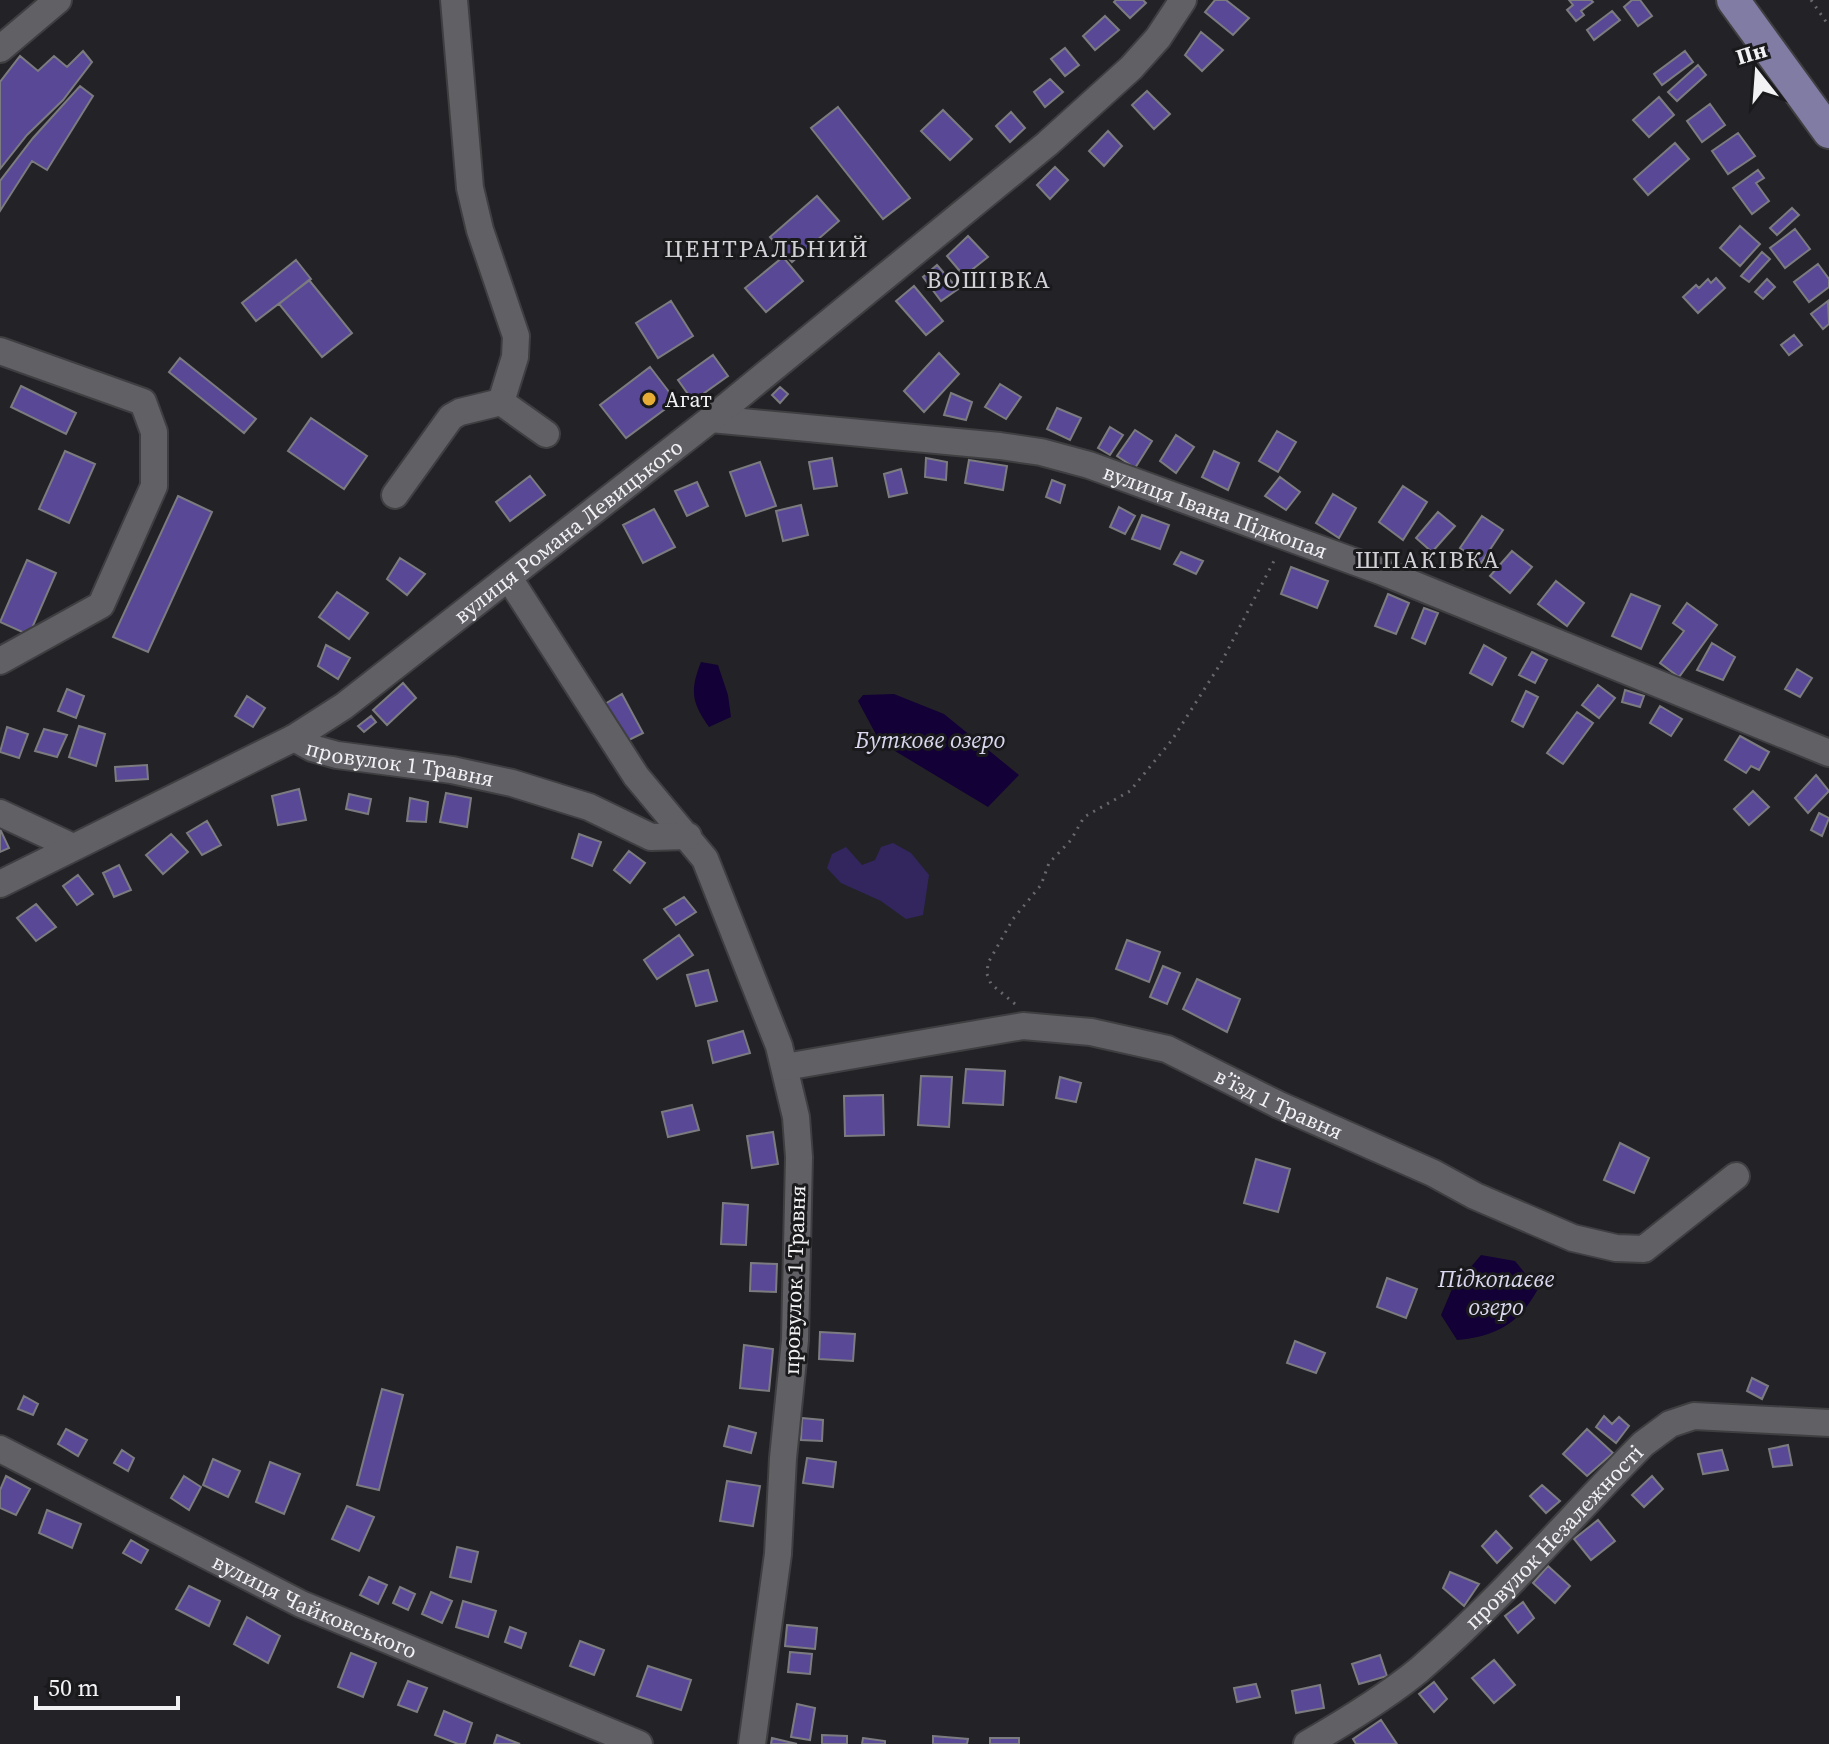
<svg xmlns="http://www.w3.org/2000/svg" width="1829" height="1744" font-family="'Source Serif 4',serif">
  <rect width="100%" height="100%" fill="#232327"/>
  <path fill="#33265f" d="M893 843 911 853 929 875 923 915 906 919 881 901 841 883 827 868 832 854 846 847 862 865 875 860 881 847Z"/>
  <path fill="#130036" d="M701 662 718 665 728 695 731 717 709 727C691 702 690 690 701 662Z
    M894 694 944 714 1019 775 988 807 880 742 858 701 863 695Z
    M1481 1255 1515 1261 1538 1289C1519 1324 1496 1336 1457 1340L1441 1315 1452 1289Z"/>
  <path fill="#584896" stroke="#7c7c80" stroke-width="2" d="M1116 0H1143L1146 3 1130 18 1114 2Z
    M1215 0H1226L1249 18 1233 35 1205 12Z
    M1569 0H1591L1593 2 1581 11 1584 15 1576 21 1567 10 1573 5Z
    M1632 0H1640L1652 16 1638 26 1624 7Z
    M1612 11 1620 20 1594 40 1587 30Z
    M1105 16 1119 30 1095 50 1083 36Z
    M1201 32 1223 50 1202 71 1185 55Z
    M1065 48 1079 65 1065 76 1051 59Z
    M83 51 92 62 63 100 27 135 0 169V82L20 56 38 71 54 56 67 67Z
    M1685 51 1693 62 1662 85 1654 74Z
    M1698 65 1706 75 1677 101 1668 92Z
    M1050 79 1063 92 1045 107 1034 92Z
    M80 86 93 96 47 170 32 161 0 211V181L33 138Z
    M1147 91 1170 114 1154 129 1132 105Z
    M1659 97 1674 115 1649 137 1633 120Z
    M1710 104 1725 125 1702 142 1687 121Z
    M838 107 910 198 883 219 811 128Z
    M943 110 972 139 950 160 921 131Z
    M1011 112 1025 128 1010 142 996 126Z
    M1108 131 1122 146 1104 166 1089 151Z
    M1738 133 1755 156 1728 174 1712 151Z
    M1675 143 1689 159 1648 195 1634 179Z
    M1055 167 1068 180 1050 199 1037 185Z
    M1758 170 1764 178 1756 183 1769 201 1752 214 1733 188Z
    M817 196 839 221 792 262 770 237Z
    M1792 208 1799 215 1777 235 1770 228Z
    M1740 226 1760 244 1740 266 1720 248Z
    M1795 229 1810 249 1785 268 1770 248Z
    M968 236 988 257 964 276 947 256Z
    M1762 252 1770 259 1749 282 1741 276Z
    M783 257 803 281 766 312 745 288Z
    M296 260 311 279 256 321 242 303Z
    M1818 264 1829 279V287L1809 302 1794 282Z
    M937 265 958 289 941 301 923 277Z
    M1716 278 1725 288 1698 313 1683 297 1696 285 1699 288 1708 279 1711 283Z
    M1767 279 1775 287 1763 299 1755 292Z
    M309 280 352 333 322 357 279 304Z
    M914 286 943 321 926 335 896 301Z
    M671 301 693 336 658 358 636 323Z
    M1828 301 1829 324 1823 329 1811 314Z
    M1794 335 1802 345 1789 355 1781 345Z
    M939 353 959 374 924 412 904 391Z
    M713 355 728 376 693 401 678 380Z
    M180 358 256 419 244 433 169 372Z
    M650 367 676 401 626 438 600 405Z
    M1000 384 1021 397 1006 419 985 407Z
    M21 386 76 413 66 434 11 407Z
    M780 387 788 394 780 403 772 395Z
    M951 393 972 402 966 420 944 415Z
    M1057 408 1081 418 1070 440 1047 429Z
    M311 418 367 456 344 489 288 451Z
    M1110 427 1123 435 1110 455 1098 448Z
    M1135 430 1152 441 1135 468 1117 456Z
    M1277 431 1296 442 1278 472 1259 461Z
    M1176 435 1194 447 1176 473 1160 461Z
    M65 451 95 464 69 523 39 509Z
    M1214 451 1239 463 1228 490 1202 477Z
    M832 458 837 486 814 489 809 462Z
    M926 458 947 462 946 480 925 477Z
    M969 460 1007 466 1003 490 965 483Z
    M760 462 776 506 746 516 730 472Z
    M901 469 907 493 889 497 884 474Z
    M530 476 545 495 510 521 496 502Z
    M1280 477 1300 492 1286 510 1265 496Z
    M1052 480 1065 485 1060 503 1046 497Z
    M697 482 708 506 687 516 675 491Z
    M1403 486 1427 502 1403 540 1379 522Z
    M1333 494 1356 508 1339 538 1316 523Z
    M178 496 212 512 148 652 113 637Z
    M801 505 808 535 783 541 776 511Z
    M1119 507 1135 516 1125 534 1110 527Z
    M654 509 675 547 643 563 623 525Z
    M1438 512 1455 526 1432 552 1416 538Z
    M1142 515 1169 525 1160 549 1132 539Z
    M1482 516 1503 530 1481 563 1460 548Z
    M1512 551 1532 567 1510 593 1490 576Z
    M1181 552 1203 561 1196 574 1174 564Z
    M400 558 425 574 407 595 387 579Z
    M27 560 56 573 29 635 0 622Z
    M1291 567 1328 581 1317 608 1281 594Z
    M1556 581 1584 603 1567 626 1538 604Z
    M337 592 368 613 349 639 319 617Z
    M1388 594 1409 603 1396 634 1375 626Z
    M1631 594 1660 606 1641 649 1612 636Z
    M1687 603 1717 625 1679 677 1660 663 1684 631 1673 623Z
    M1424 608 1438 613 1425 644 1412 638Z
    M1712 643 1735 657 1723 680 1697 670Z
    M326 645 350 658 338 679 318 666Z
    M1484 645 1506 658 1492 685 1470 673Z
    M1532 652 1547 660 1535 683 1519 675Z
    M1797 669 1812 678 1800 697 1785 689Z
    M403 683 416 698 387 725 373 710Z
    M1598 685 1615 698 1599 718 1582 705Z
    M67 689 84 696 76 718 58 711Z
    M1625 690 1644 696 1640 707 1622 702Z
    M1526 691 1538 697 1523 727 1512 721Z
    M622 694 643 733 625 742 603 705Z
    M247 696 265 708 253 727 235 716Z
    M1660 706 1682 719 1671 736 1650 723Z
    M1577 712 1593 723 1563 764 1547 753Z
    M371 716 376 722 364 732 358 726Z
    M79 726 105 734 96 766 69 757Z
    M7 727 28 734 19 758 0 752Z
    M44 729 67 735 57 757 35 751Z
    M1740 736 1769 752 1759 770 1751 766 1746 773 1725 760Z
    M147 765 148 779 116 781 115 767Z
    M1816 775 1829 791 1808 813 1795 798Z
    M299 789 306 820 278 825 272 796Z
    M1753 791 1769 807 1749 825 1734 809Z
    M446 793 471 798 467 827 440 822Z
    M349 794 371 799 368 814 346 809Z
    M410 798 428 802 426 822 407 821Z
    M1819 813 1829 818 1822 836 1811 830Z
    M207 821 221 845 202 855 187 833Z
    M0 829 9 848 0 852Z
    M171 834 188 852 163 874 146 855Z
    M579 834 601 842 592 866 572 858Z
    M629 851 645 863 630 883 614 870Z
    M119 865 131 890 114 897 103 873Z
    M78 875 93 894 77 905 63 886Z
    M684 897 696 912 676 925 664 909Z
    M36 904 56 927 36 941 17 918Z
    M679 935 693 955 657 979 644 960Z
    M1127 940 1160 952 1149 982 1116 969Z
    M1163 966 1180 973 1167 1004 1150 997Z
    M708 970 717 1001 696 1006 687 975Z
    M1197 979 1240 999 1227 1032 1183 1009Z
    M743 1031 750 1053 713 1063 708 1041Z
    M966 1069 1005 1071 1003 1105 963 1103Z
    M921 1076 952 1077 949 1127 918 1125Z
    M1060 1077 1081 1083 1076 1102 1056 1098Z
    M883 1095 884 1135 845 1136 844 1096Z
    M692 1105 699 1130 668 1137 662 1112Z
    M773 1132 778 1164 752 1168 747 1136Z
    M1620 1143 1649 1158 1634 1193 1604 1180Z
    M1256 1159 1290 1169 1278 1212 1244 1203Z
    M723 1203 748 1205 746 1245 721 1244Z
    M751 1263 777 1264 776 1292 750 1291Z
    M1387 1278 1417 1289 1406 1318 1377 1307Z
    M820 1332 855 1334 853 1361 819 1359Z
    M1295 1341 1325 1353 1316 1373 1287 1363Z
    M744 1345 773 1349 769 1391 740 1388Z
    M1752 1378 1768 1386 1762 1399 1747 1391Z
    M382 1389 403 1395 379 1490 357 1485Z
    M24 1396 38 1404 33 1415 18 1409Z
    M1604 1416 1612 1424 1619 1417 1629 1426 1616 1443 1596 1427Z
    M802 1418 823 1420 822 1441 801 1440Z
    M729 1426 756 1433 751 1453 724 1446Z
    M66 1429 87 1440 78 1456 58 1444Z
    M1587 1429 1613 1453 1587 1476 1563 1454Z
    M1788 1445 1792 1465 1773 1467 1769 1449Z
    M122 1450 134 1458 128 1471 114 1463Z
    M1722 1450 1728 1470 1703 1474 1698 1454Z
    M807 1458 836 1462 833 1487 803 1483Z
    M213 1459 240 1471 228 1497 203 1485Z
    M270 1462 300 1474 284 1514 256 1502Z
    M6 1476 30 1489 16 1515 0 1508V1490Z
    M184 1476 201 1487 189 1510 171 1498Z
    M1652 1476 1663 1489 1644 1507 1632 1495Z
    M727 1481 760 1486 753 1526 720 1521Z
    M1542 1485 1560 1501 1546 1513 1530 1496Z
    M347 1506 374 1517 359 1551 332 1539Z
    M47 1510 81 1524 72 1548 39 1533Z
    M1598 1520 1615 1541 1591 1560 1574 1539Z
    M1496 1531 1512 1548 1497 1563 1482 1546Z
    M131 1540 148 1550 141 1563 123 1553Z
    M457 1547 478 1552 471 1582 450 1577Z
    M1548 1566 1570 1586 1555 1603 1533 1583Z
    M1450 1572 1479 1584 1464 1606 1443 1588Z
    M369 1577 387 1585 378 1604 360 1595Z
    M189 1586 220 1601 209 1626 176 1609Z
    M400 1587 415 1594 408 1610 393 1603Z
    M431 1592 452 1601 442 1623 422 1614Z
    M463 1601 496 1611 488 1637 456 1627Z
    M1523 1602 1534 1618 1518 1633 1505 1616Z
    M247 1617 280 1636 268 1663 234 1644Z
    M787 1625 817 1628 815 1649 785 1646Z
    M510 1627 526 1633 521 1648 505 1642Z
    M580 1641 604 1650 594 1675 570 1666Z
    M790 1652 812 1654 810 1674 788 1672Z
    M351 1653 376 1663 363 1697 338 1687Z
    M1380 1655 1387 1676 1359 1684 1352 1664Z
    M1494 1660 1515 1685 1494 1703 1472 1678Z
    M648 1666 691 1680 681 1710 637 1696Z
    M408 1681 427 1688 417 1712 398 1705Z
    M1434 1682 1447 1699 1434 1712 1419 1694Z
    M1256 1684 1260 1697 1237 1702 1234 1688Z
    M1320 1685 1324 1708 1296 1713 1292 1691Z
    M797 1704 815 1708 810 1740 791 1737Z
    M444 1711 472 1723 465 1744H458L435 1735Z
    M1381 1720 1397 1744H1356L1353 1739Z
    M497 1735 520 1744H494Z
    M822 1735 847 1736V1744H822Z
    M933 1736 968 1739 967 1744H933Z
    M772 1738 797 1744H771Z
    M863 1738 885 1741V1744H862Z
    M990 1738H1019V1744H990Z"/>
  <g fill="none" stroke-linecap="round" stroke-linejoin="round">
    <g stroke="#3f3f42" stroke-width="30">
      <g id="minor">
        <path d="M454 0 470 188 480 230 516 336 515 357 501 402 546 434"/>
        <path d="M0 49 58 0"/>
        <path d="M0 351 143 402 154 432V486L101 605 0 661"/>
        <path id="s1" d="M711 419 1000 446 1041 452 1089 465 1383 572 1829 753"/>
        <path d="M395 495 451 417 460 412 501 402"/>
        <path d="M509 578 636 776 705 859 779 1046 796 1117 799 1157 795 1340 783 1458 778 1554 752 1744"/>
        <path id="s2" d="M294 738 312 748 337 755 452 770 512 783 589 807 651 837 688 836"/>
        <path d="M0 813 73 847"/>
        <path id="s3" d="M0 884 294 738 344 706 711 419 1047 144 1131 68 1158 38 1183 0"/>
        <path id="s4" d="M785 1067 1023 1026 1091 1032 1167 1049 1279 1105 1433 1173 1475 1196 1573 1238 1616 1248 1644 1249 1736 1176"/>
        <path id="s5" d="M0 1449 301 1604 639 1744"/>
        <path id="s6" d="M1307 1744C1345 1722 1385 1698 1419 1670 1499 1601 1569 1519 1643 1444L1670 1424 1694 1416 1829 1423"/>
      </g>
    </g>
    <g stroke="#3f3f42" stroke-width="36">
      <path id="major" d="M1733 0 1829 132"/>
    </g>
    <path stroke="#69696d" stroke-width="3" stroke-dasharray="2 6" stroke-linecap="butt" d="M1811 0 1829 26
      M1015 1004 991 984 987 974 988 963 1013 919 1041 885 1049 863 1071 840 1084 817 1130 791 1172 740 1221 663 1276 557"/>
    <use href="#minor" stroke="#616065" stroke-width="26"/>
    <use href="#major" stroke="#817ca3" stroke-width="32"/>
  </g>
  <circle fill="#e7ac36" stroke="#1a1a1d" stroke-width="3" cx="649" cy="399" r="8"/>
  <g text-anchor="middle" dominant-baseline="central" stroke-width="6" stroke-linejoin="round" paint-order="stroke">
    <g font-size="22" fill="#f2f2f5" stroke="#1a1a1d" text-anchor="start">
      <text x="665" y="399">Агат</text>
    </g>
    <g font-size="22" fill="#f2f2f5" stroke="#1a1a1d">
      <text stroke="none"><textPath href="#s1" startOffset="516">вулиця Івана Підкопая</textPath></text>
      <text stroke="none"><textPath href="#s3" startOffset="672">вулиця Романа Левицького</textPath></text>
      <text stroke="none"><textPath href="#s2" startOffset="110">провулок 1 Травня</textPath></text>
      <text stroke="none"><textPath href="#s4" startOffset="512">в’їзд 1 Травня</textPath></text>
      <text transform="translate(794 1280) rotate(-88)">провулок 1 Травня</text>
      <text stroke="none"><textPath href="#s6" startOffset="324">провулок Незалежності</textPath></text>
      <text stroke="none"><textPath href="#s5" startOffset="352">вулиця Чайковського</textPath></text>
    </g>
    <g font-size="24" letter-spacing="2" fill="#d1d1d6" stroke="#1a1a1d">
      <text x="767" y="248">ЦЕНТРАЛЬНИЙ</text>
      <text x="989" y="279">ВОШІВКА</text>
      <text x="1428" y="559">ШПАКІВКА</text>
    </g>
    <g font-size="24" font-style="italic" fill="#dad8ef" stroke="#1a1a1d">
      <text x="930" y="739">Буткове озеро</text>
      <text x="1496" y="1278">Підкопаєве<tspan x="1496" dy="28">озеро</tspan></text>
    </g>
  </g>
  <g transform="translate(1757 72) rotate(343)" stroke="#1a1a1d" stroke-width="6" paint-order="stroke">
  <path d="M0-6L14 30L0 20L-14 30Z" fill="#f2f2f5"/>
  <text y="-12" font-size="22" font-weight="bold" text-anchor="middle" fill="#f2f2f5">Пн</text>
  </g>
  <path d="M36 1696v12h142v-12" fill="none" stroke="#f2f2f5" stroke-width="4"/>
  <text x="48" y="1696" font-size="24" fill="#f2f2f5" stroke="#1a1a1d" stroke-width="6" paint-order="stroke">50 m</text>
</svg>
